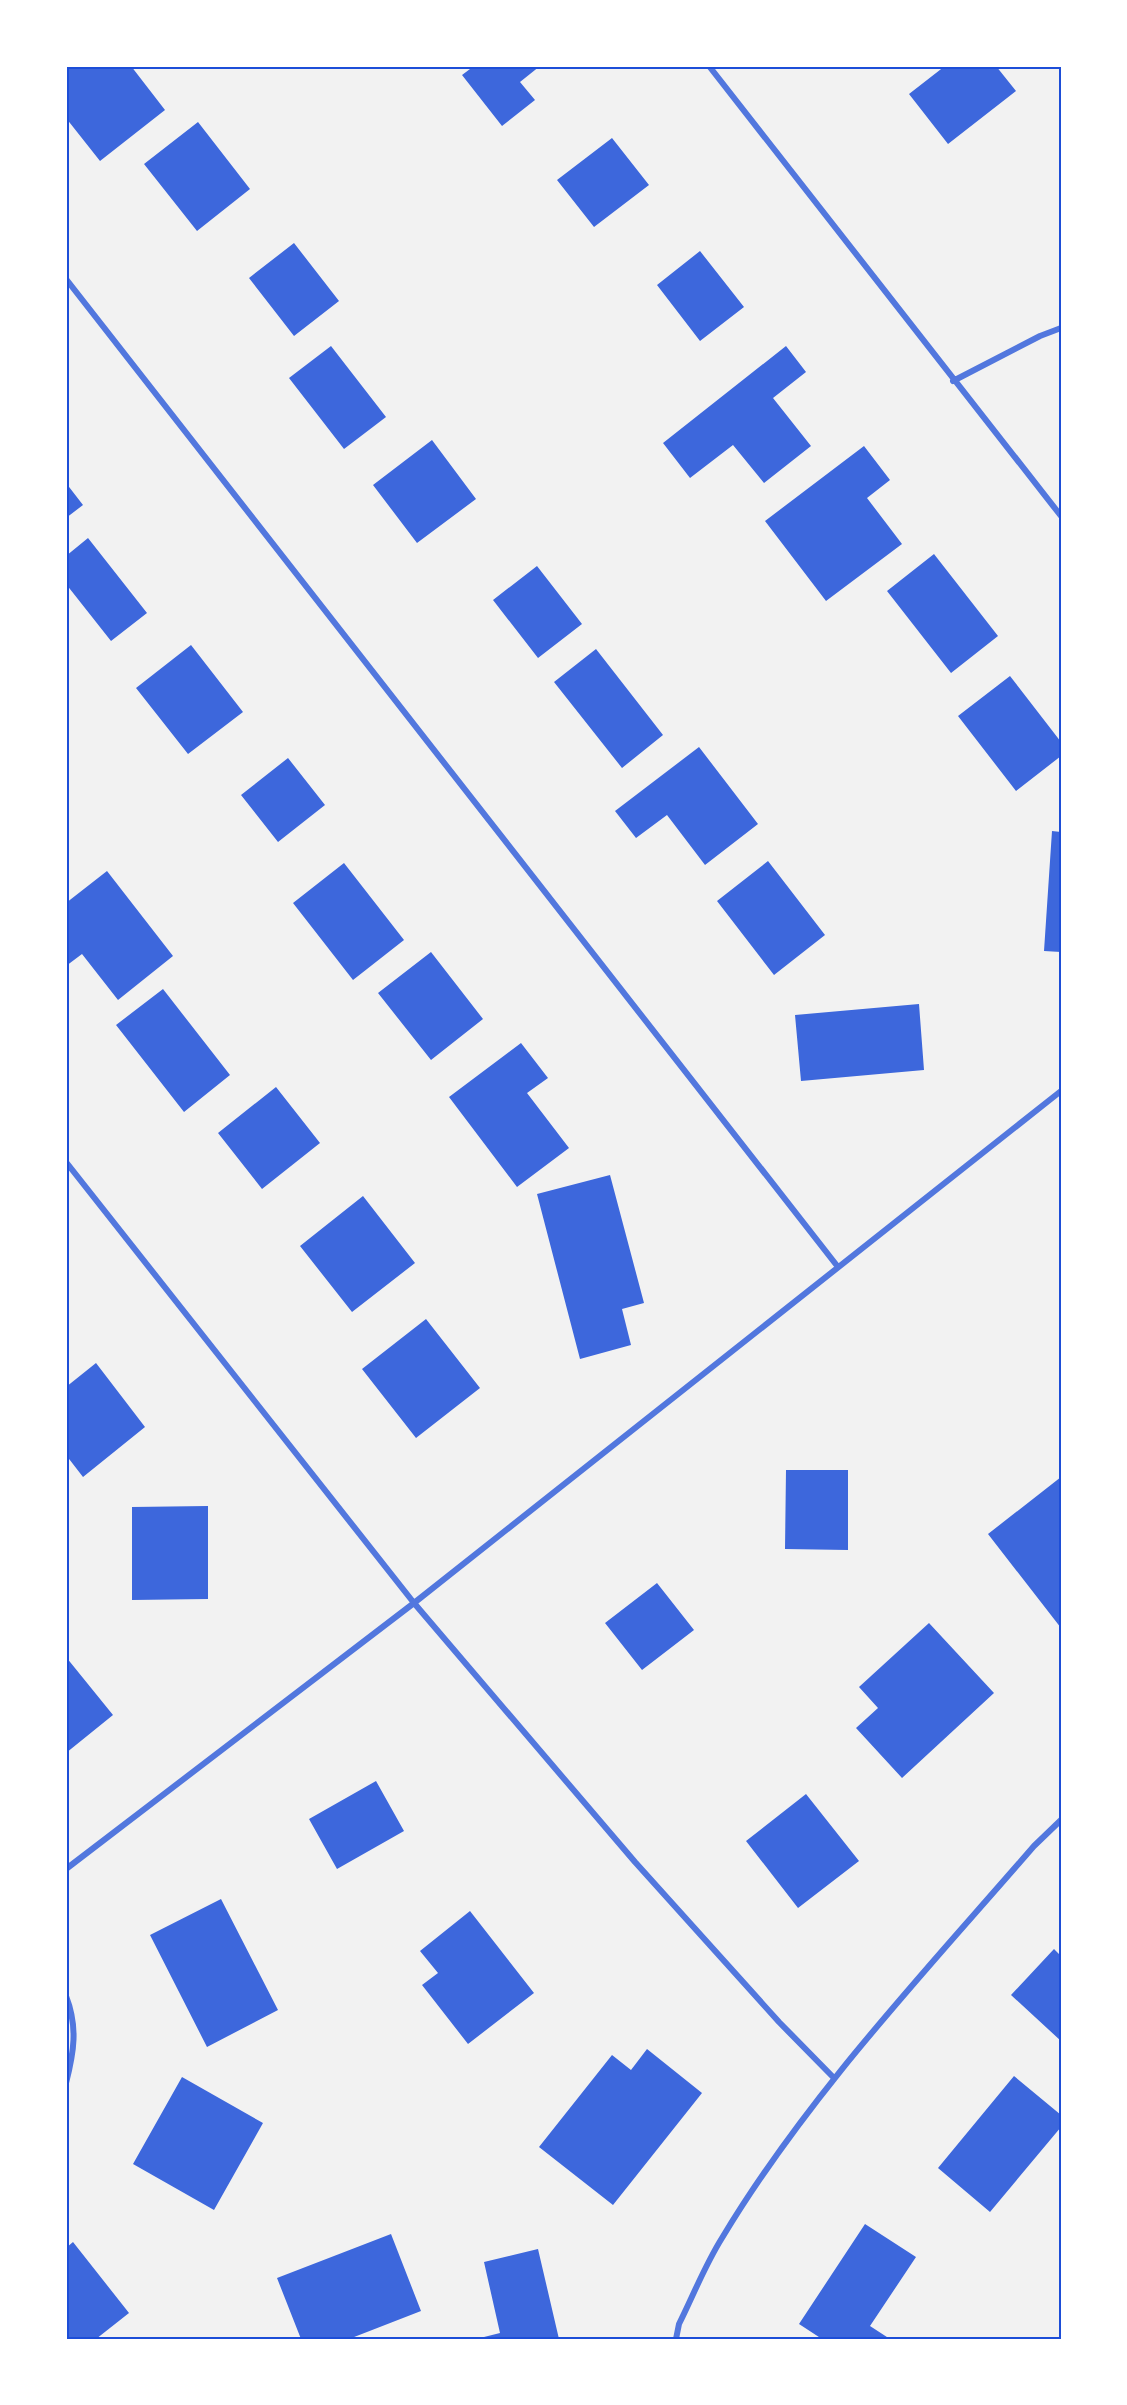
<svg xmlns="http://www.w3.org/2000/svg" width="1127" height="2405" font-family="Commissioner,sans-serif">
  <rect width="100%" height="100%" fill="#f2f2f2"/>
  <path fill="#3d67dc" d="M66 66H131L165 110 100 161 66 118Z
    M474 66H540L520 82 535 100 502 126 462 75Z
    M945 66H996L1016 91 948 144 909 94Z
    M198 122 250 189 197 231 144 164Z
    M612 138 649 185 594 227 557 180Z
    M294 243 339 301 294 336 249 278Z
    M700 251 744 307 700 341 657 285Z
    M331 346 386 417 344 449 289 378Z
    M786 346 806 372 773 398 811 446 764 483 733 445 690 478 663 443Z
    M432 440 476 499 417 543 373 485Z
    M864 446 890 480 867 498 902 544 826 601 765 521Z
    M66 483 83 505 66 518Z
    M88 538 147 613 111 641 66 584V556Z
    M934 554 998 636 951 673 887 591Z
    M537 566 582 624 538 658 493 600Z
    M191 645 243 712 188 754 136 688Z
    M596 649 663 735 622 768 554 682Z
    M1010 676 1061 742V756L1016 791 958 716Z
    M699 747 758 824 705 865 667 815 636 838 615 811Z
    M288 758 325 805 278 842 241 795Z
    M1052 831 1061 832V952L1044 951Z
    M768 861 825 935 774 975 717 901Z
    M344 863 404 940 353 980 293 903Z
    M107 871 173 956 118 1000 82 954 66 966V903Z
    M431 952 483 1019 431 1060 378 993Z
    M163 989 230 1075 184 1112 116 1025Z
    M919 1004 924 1070 801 1081 795 1015Z
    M521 1043 548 1078 527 1093 569 1148 517 1187 449 1097Z
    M276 1087 320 1143 262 1189 218 1133Z
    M610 1175 644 1303 622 1309 631 1345 580 1359 537 1194Z
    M363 1196 415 1263 352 1312 300 1246Z
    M426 1319 480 1388 416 1438 362 1369Z
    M96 1363 145 1427 83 1477 66 1455V1387Z
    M786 1470H848V1550L785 1549Z
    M1061 1477V1628L988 1534Z
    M208 1506V1599L132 1600V1507Z
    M657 1583 694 1630 642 1670 605 1623Z
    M929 1623 994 1693 902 1778 856 1728 878 1708 859 1687Z
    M66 1657 113 1715 66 1753Z
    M376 1781 404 1831 337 1869 309 1819Z
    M806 1794 859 1861 798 1908 746 1841Z
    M221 1899 278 2010 207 2047 150 1935Z
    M470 1911 534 1993 468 2044 422 1985 438 1973 420 1951Z
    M1054 1949 1061 1956V2041L1011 1995Z
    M647 2049 702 2093 613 2205 539 2147 612 2055 631 2070Z
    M1014 2076 1061 2115V2127L990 2212 938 2168Z
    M182 2077 263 2123 214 2210 133 2164Z
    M865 2224 916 2257 870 2326 890 2339H822L799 2324Z
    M391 2234 421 2311 349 2339H301L277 2278Z
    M73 2242 129 2313 96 2339H66V2248Z
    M538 2249 559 2339H476L500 2333 484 2262Z"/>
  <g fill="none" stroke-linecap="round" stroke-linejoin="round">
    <path stroke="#5277de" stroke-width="6" d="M709 66 1061 516
      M66 279 838 1267
      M953 381 1040 336 1061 328
      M66 1162 414 1603 635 1862 779 2022 834 2078
      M66 1869 414 1603 1061 1091
      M66 1996C78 2027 74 2052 66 2083
      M676 2339 679 2324C693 2296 705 2265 722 2238 808 2095 925 1972 1034 1846L1061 1820"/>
  </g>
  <rect width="1127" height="2405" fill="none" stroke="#ffffff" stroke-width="135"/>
  <rect x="68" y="68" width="992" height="2270" fill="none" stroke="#1d4ed8" stroke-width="2"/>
</svg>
